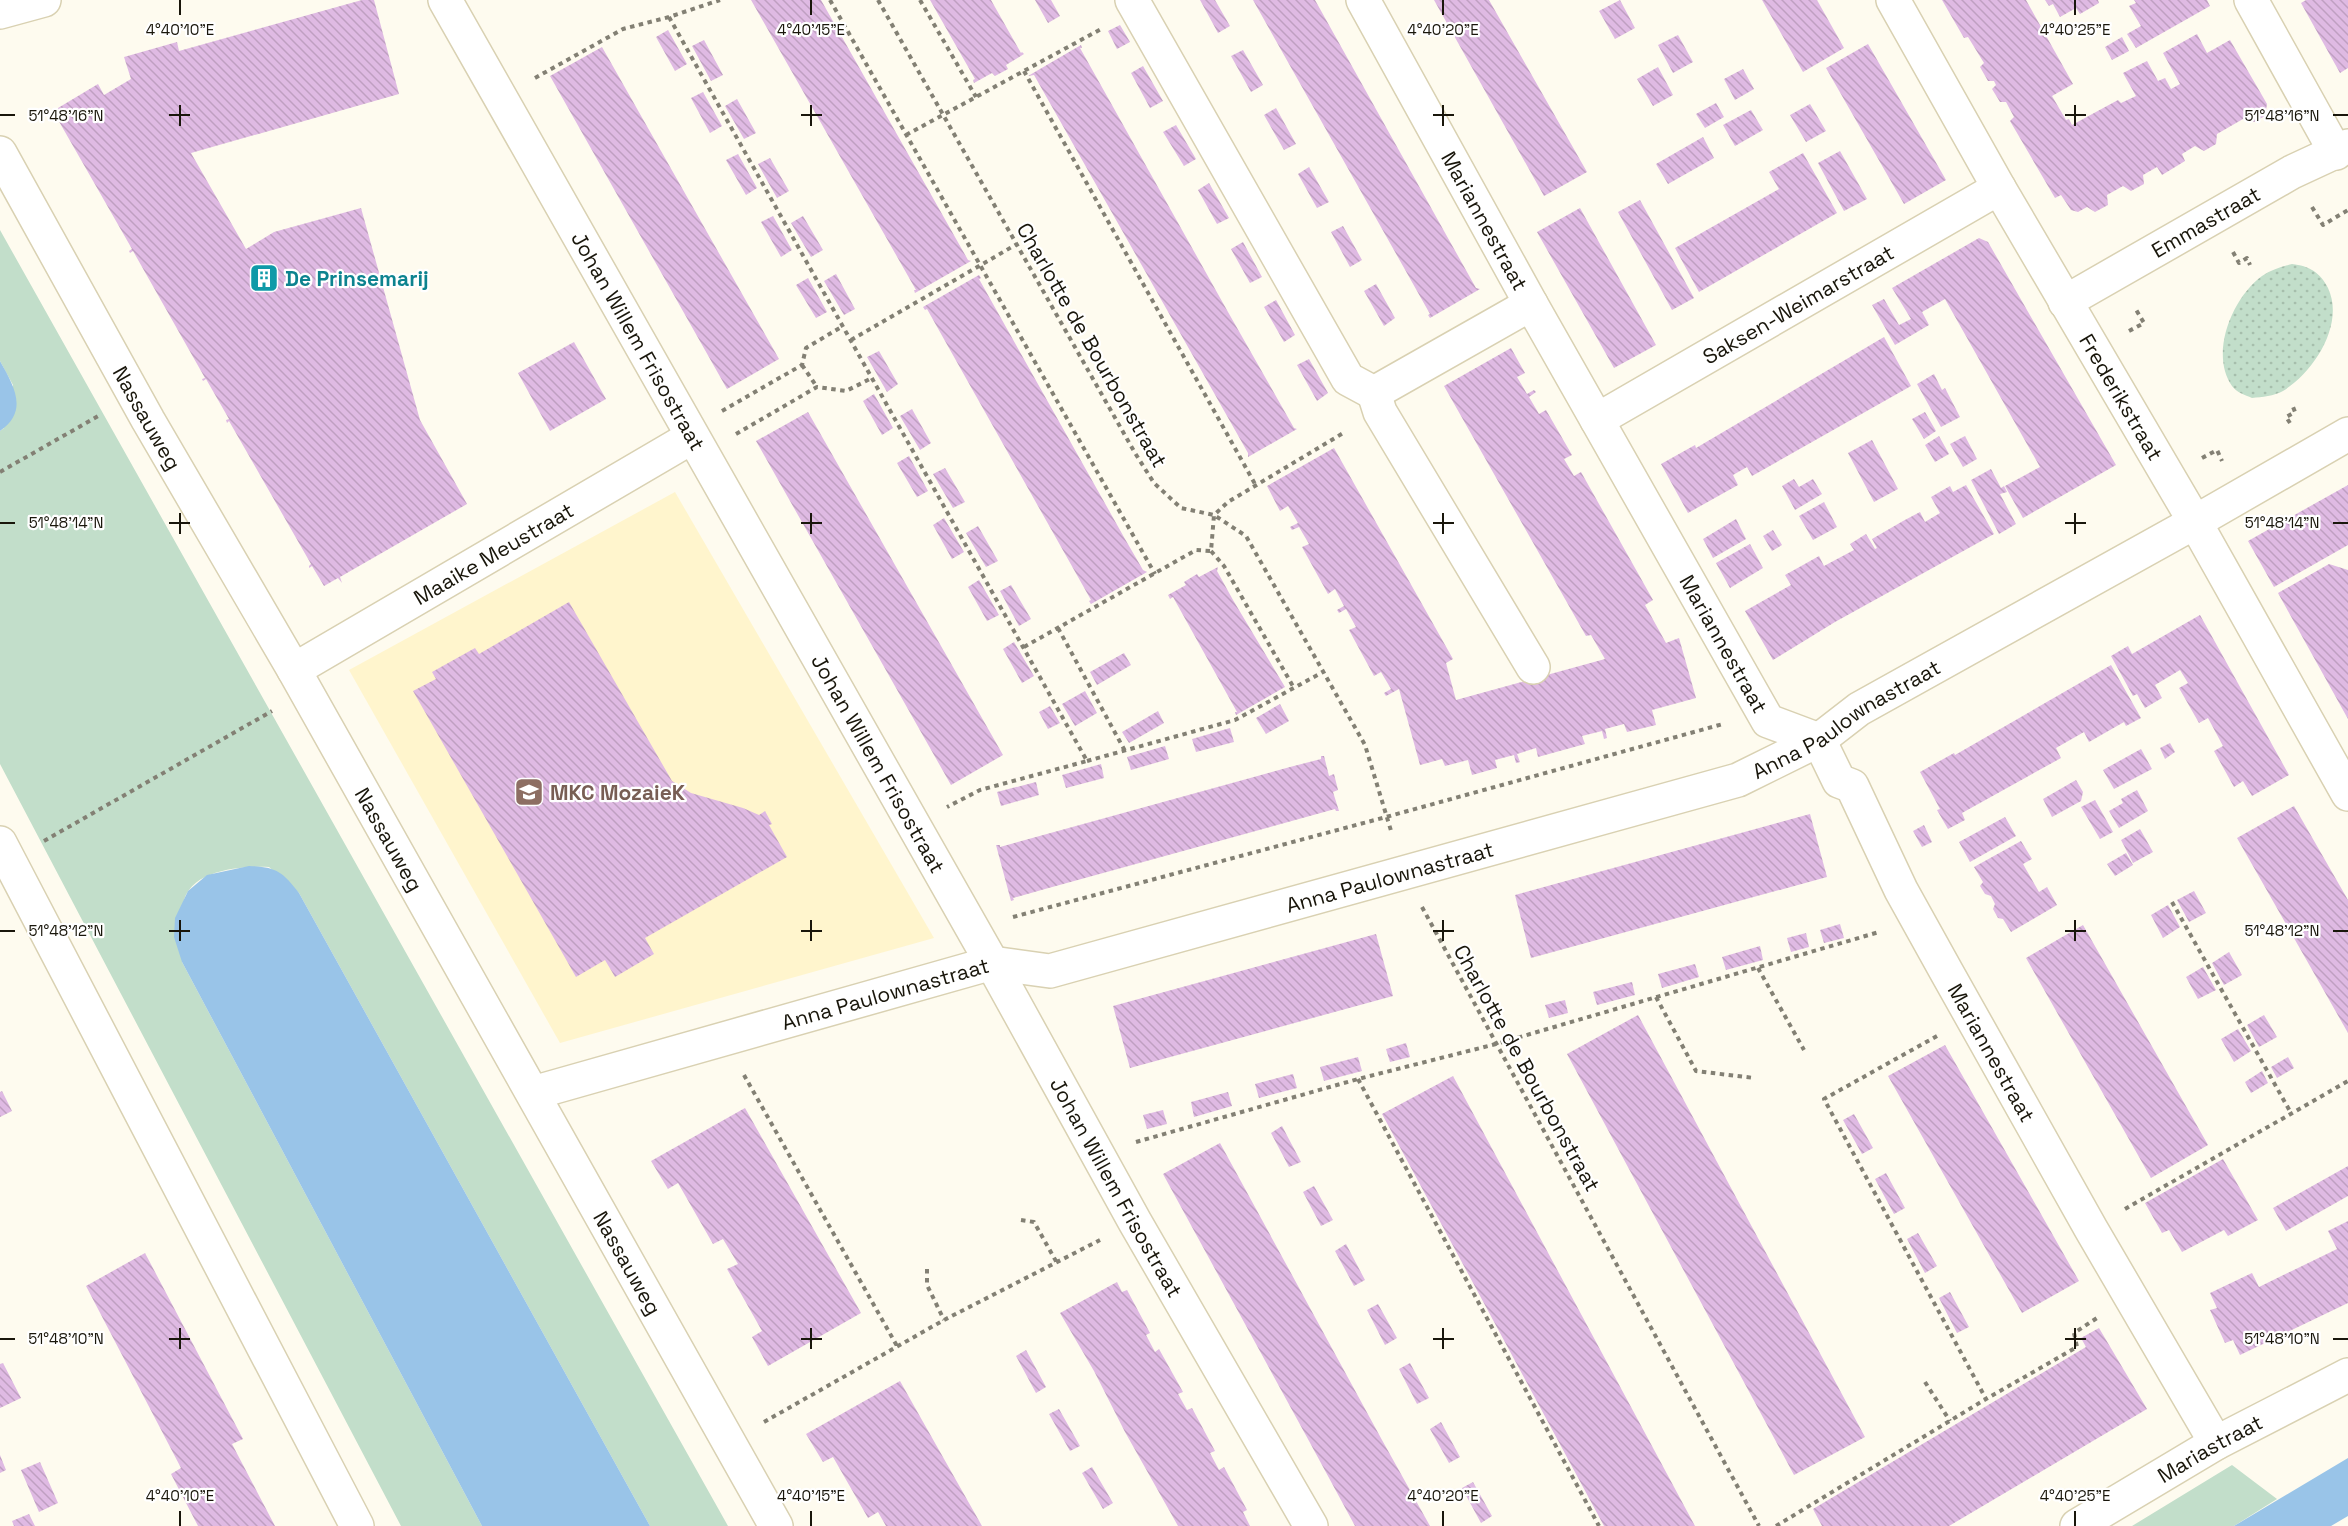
<svg xmlns="http://www.w3.org/2000/svg" width="2348" height="1526" font-family="'Space Grotesk',sans-serif">
  <defs>
    <pattern id="park-dots" width="8" height="8" patternUnits="userSpaceOnUse" patternTransform="scale(1.5)"><rect width="8" height="8" fill="#c2deca"/><path d="M2 2h.1M6 6h.1" fill="none" stroke="#a6beac" stroke-width="1.8" stroke-linecap="round"/></pattern>
    <pattern id="building-back-hatch" width="6" height="6" patternUnits="userSpaceOnUse" patternTransform="scale(1.5)"><rect width="6" height="6" fill="#dfbae3"/><path d="M-1 5l2 2M0 0l6 6M5-1l2 2" fill="none" stroke="#bf9fc1"/></pattern>
  </defs>
  <rect width="100%" height="100%" fill="#fefbef"/>
  <path fill="#fff5cd" d="M675 492 934 938 560 1043 349 670Z"/>
  <path fill="#c2deca" d="M0 230 728 1526H650L299 893 269 867C241 866 188 869 183 905 180 923 182 944 182 962L482 1526H401L0 764V431L4 428 13 385 0 361Z
    M2232 1465 2277 1499 2234 1526H2132Z"/>
  <path fill="url(#park-dots)" d="M2292 264C2309 266 2320 272 2328 288 2345 324 2314 372 2283 391 2274 396 2262 397 2252 398 2245 395 2236 392 2232 386 2209 353 2233 297 2262 276 2271 270 2281 267 2292 264Z"/>
  <path fill="#99c4e8" d="M0 361C14 386 29 411 0 431Z
    M249 866C276 867 282 871 299 893L650 1526H482L182 962 174 937 175 918 188 891 207 875Z
    M2348 1458V1516L2331 1526H2234Z"/>
  <path fill="url(#building-back-hatch)" d="M362 0H374L399 94 191 153 246 249 274 232 361 208 420 420 467 504 340 577 342 583 338 578 324 586 312 566 309 568V566L311 564 229 421 227 423 226 420 229 419 206 379 203 381 202 379 205 378 133 251 130 253 129 251 132 249 53 111 98 84 104 95 131 79 124 57 177 42 179 51Z
    M751 0H821L968 260 971 261 915 293 914 290H916Z
    M930 0H991L1021 53 1022 52 1024 54 1006 65 1008 69 995 76 992 73 974 83 973 80 975 79Z
    M1035 0H1051L1060 16 1048 23Z
    M1200 0H1215L1230 26 1218 33Z
    M1253 0H1315L1444 231 1476 288 1480 289 1430 318 1428 315 1430 314Z
    M1434 0H1489L1587 172 1544 196Z
    M1620 0 1635 28 1615 39 1599 11Z
    M1762 0H1817L1844 48 1803 72Z
    M1942 0H2026L2073 84 2052 96 2066 120 2069 119 2072 125 2118 100 2121 103 2136 96 2123 73 2147 61 2158 81 2165 78 2171 89 2180 84 2163 53 2197 34 2207 53 2230 40 2267 104 2265 116 2254 122 2243 119 2217 134 2216 144 2204 151 2195 146 2182 154 2185 161 2162 175 2157 167 2143 175 2144 184 2131 191 2123 186 2107 195 2108 205 2095 212 2087 207 2078 212 2071 210 2061 195 2055 198 2010 121 2014 117 2006 102H2000L1992 89 1996 85 1994 81H1988L1980 67 1984 63 1968 37 1964 38Z
    M2045 0H2098L2099 3 2080 14 2076 8 2060 17 2053 4 2049 6Z
    M2134 0H2207L2210 6 2136 48 2127 34 2141 26 2129 6 2136 3Z
    M2306 0H2348V68L2340 73 2301 3Z
    M1120 25 1130 42 1117 49 1108 31Z
    M668 30 687 64 675 71 656 37Z
    M1678 35 1693 62 1673 73 1658 45Z
    M2122 37 2129 51 2112 60 2105 47Z
    M704 40 723 75 711 81 692 46Z
    M1868 44 1946 180 1904 204 1826 68Z
    M1081 45 1082 48H1080L1228 312 1294 428 1297 429 1248 457V453L1034 75 1028 76Z
    M602 47 779 359 727 389 550 76Z
    M1243 50 1263 85 1251 92 1231 56Z
    M1143 66 1163 101 1150 108 1131 73Z
    M1658 67 1673 95 1653 106 1637 79Z
    M1743 69 1754 89 1735 100 1724 79Z
    M703 92 722 126 710 133 691 98Z
    M737 99 756 133 744 139 725 106Z
    M1716 103 1724 117 1705 128 1696 114Z
    M1810 104 1826 131 1806 142 1790 115Z
    M1276 108 1296 144 1284 150 1264 115Z
    M1751 110 1763 130 1735 146 1723 125Z
    M1176 125 1196 159 1184 166 1163 132Z
    M1703 137 1714 158 1668 184 1656 164Z
    M1840 151 1867 199 1844 211 1818 163Z
    M1803 153 1837 213 1699 292 1675 248 1779 189 1769 172Z
    M738 154 757 188 746 195 726 160Z
    M770 158 789 191 777 198 758 164Z
    M1309 167 1329 202 1317 208 1298 174Z
    M1209 183 1229 218 1217 224 1198 190Z
    M1640 200 1694 298 1672 310 1618 212Z
    M1580 208 1656 345 1614 368 1537 232Z
    M773 216 792 250 781 257 761 222Z
    M803 216 823 250 811 257 791 223Z
    M1343 226 1362 260 1350 267 1331 232Z
    M1979 238 1988 242 2116 465 2023 518 2005 486 2040 467 1945 299 1922 312 1929 325 1895 345 1872 305 1884 299 1899 325 1911 319 1892 288Z
    M1243 242 1262 277 1250 283 1231 249Z
    M836 274 855 309 844 315 824 281Z
    M979 275 981 278 979 279 1125 539 1143 570 1147 572 1091 604 1089 601 1091 600 976 396 927 309 925 310 923 307Z
    M808 278 827 312 816 318 796 285Z
    M1376 284 1395 318 1384 326 1364 291Z
    M1276 300 1295 335 1284 342 1264 307Z
    M1884 337 1911 386 1752 476 1747 467 1733 475 1738 485 1688 513 1661 464 1695 445 1696 448Z
    M574 342 606 399 550 431 518 373Z
    M1511 348 1525 373 1517 377 1527 394 1534 390 1536 392 1529 397 1539 414 1546 410 1572 455 1564 459 1574 476 1581 472 1653 600 1645 605 1666 643 1679 638 1696 698 1652 710 1656 725 1627 732 1624 724 1605 729 1607 738 1604 739 1602 731 1582 736 1585 744 1538 757 1536 748 1517 754 1520 762 1516 763 1514 755 1495 760 1497 768 1472 775 1468 760 1445 766 1442 759 1420 765 1399 689 1386 696 1384 693 1391 689 1381 672 1374 676 1349 630 1356 627 1346 609 1339 613 1337 610 1344 606 1335 589 1328 594 1302 547 1309 544 1299 527 1292 530 1290 527 1298 523 1288 506 1280 511 1267 486 1334 448 1453 659 1446 663 1456 700 1605 659 1591 635 1586 636 1444 386Z
    M879 351 898 384 887 392 867 357Z
    M1309 359 1328 393 1317 401 1297 365Z
    M1934 374 1942 390 1945 388 1960 417 1941 427 1917 384Z
    M874 394 893 428 882 435 863 401Z
    M912 409 931 443 920 450 900 416Z
    M808 412 1003 755 951 785 756 441Z
    M1925 412 1936 431 1924 439 1912 419Z
    M1939 436 1949 454 1935 462 1925 445Z
    M1965 436 1977 459 1963 467 1950 444Z
    M1872 440 1898 489 1874 502 1848 453Z
    M909 456 928 491 917 497 897 463Z
    M945 468 965 502 953 508 933 474Z
    M1991 469 2001 488 2004 486 2007 492 2000 494 2016 524 1999 534 1971 480Z
    M1794 479 1799 487 1813 479 1822 494 1795 510 1782 486Z
    M1966 485 1994 534 1835 622 1773 660 1745 611 1791 585 1785 575 1803 565 1819 556 1824 566 1854 550 1850 544 1866 534 1875 549 1877 548 1872 539 1903 521 1920 512 1925 522 1940 513 1931 497 1950 486 1953 492Z
    M2348 485V545L2274 587 2248 541Z
    M1824 502 1837 527 1813 540 1799 516Z
    M944 518 964 552 952 559 933 525Z
    M1736 519 1746 539 1713 558 1703 539Z
    M978 526 998 561 986 567 966 533Z
    M1773 530 1782 545 1772 551 1763 536Z
    M1750 544 1763 568 1730 588 1716 563Z
    M2329 564 2348 570V719L2278 593Z
    M1218 567 1217 571 1233 600 1285 687 1236 715 1235 712H1237L1173 597 1170 599 1168 595 1186 585 1184 582 1197 574 1199 577Z
    M979 580 999 615 987 621 968 587Z
    M1011 585 1031 619 1019 626 1000 591Z
    M569 602 672 781 691 793 743 808 759 815 765 811 772 824 769 825 787 857 645 938 654 954 615 977 605 960 576 977 413 691 436 679 432 672 475 648 479 654Z
    M2200 615 2289 775 2252 796 2243 781 2234 787 2214 751 2223 746 2208 718 2199 723 2179 688 2188 683 2180 670 2155 685 2162 698 2145 708 2137 694 2133 696 2111 656 2128 646 2132 654Z
    M1014 642 1034 676 1022 683 1003 649Z
    M1124 653 1131 665 1097 685 1090 672Z
    M2111 665 2141 718 2126 726 2124 722 2089 742 2084 732 2056 748 2061 758 1962 813 1965 820 1948 829 1937 810 1940 809 1920 772 1954 753 1955 755Z
    M1085 691 1097 713 1075 726 1062 704Z
    M1280 704 1289 721 1266 734 1256 718Z
    M1050 706 1060 723 1048 729 1039 712Z
    M1158 711 1164 723 1129 743 1122 732Z
    M1230 728 1234 742 1196 752 1192 739Z
    M2170 743 2175 752 2165 759 2160 748Z
    M1165 746 1169 759 1131 770 1127 757Z
    M2141 749 2152 769 2114 789 2103 770Z
    M1321 756H1324L1329 776 1334 774 1338 790 1333 792 1339 811H1336L1335 809 1045 889 1013 898 1014 900 1011 901 996 845H1000V847L1290 767 1321 759Z
    M1101 764 1104 778 1066 788 1062 775Z
    M2076 780 2083 792 2081 801 2052 817 2043 799Z
    M1036 782 1039 795 1001 806 997 792Z
    M2137 790 2148 811 2119 828 2109 811 2123 803 2121 799Z
    M2095 800 2113 832 2100 839 2081 807Z
    M2294 806 2348 900V1033L2237 838Z
    M1810 814 1827 877 1531 958 1515 895Z
    M2005 817 2016 836 1970 862 1959 842Z
    M1924 825 1932 842 1922 847 1913 831Z
    M2140 829 2153 852 2133 863 2121 840Z
    M2021 841 2032 859 2023 864 2039 892 2047 887 2057 905 2011 932 2003 919 1998 918 1993 909 1995 904 1991 896 1985 894 1980 886 1983 882 1974 867Z
    M2126 853 2133 865 2115 876 2107 864Z
    M2194 891 2206 913 2189 922 2177 900Z
    M2168 905 2180 927 2163 938 2151 915Z
    M1840 924 1844 938 1824 943 1820 930Z
    M2083 925 2208 1145 2151 1178 2026 958Z
    M1806 933 1809 947 1791 952 1787 938Z
    M1376 934 1393 996 1130 1068 1113 1006Z
    M1760 946 1763 960 1726 970 1722 957Z
    M2229 952 2242 975 2224 985 2212 963Z
    M1695 964 1699 977 1662 988 1658 974Z
    M2203 967 2216 990 2198 999 2186 977Z
    M1632 982 1635 995 1597 1005 1593 992Z
    M1565 1000 1568 1013 1549 1018 1545 1005Z
    M1638 1015 1865 1437 1794 1475 1567 1054Z
    M2264 1015 2277 1037 2259 1047 2247 1025Z
    M2238 1029 2251 1051 2234 1062 2221 1039Z
    M1406 1043 1410 1057 1390 1062 1386 1049Z
    M1945 1045 2079 1281 2022 1313 1888 1076Z
    M1358 1057 1362 1071 1324 1081 1320 1067Z
    M2288 1057 2294 1068 2277 1078 2271 1067Z
    M2262 1071 2268 1083 2251 1093 2245 1082Z
    M1293 1074 1297 1088 1259 1098 1255 1084Z
    M1453 1076 1695 1526H1604L1382 1114Z
    M2 1091 12 1111 0 1117V1092Z
    M1228 1092 1232 1106 1194 1117 1191 1102Z
    M745 1108 861 1313 768 1366 752 1337 762 1331 727 1269 738 1264 723 1239 713 1244 678 1183 668 1189 651 1161Z
    M1163 1110 1167 1124 1147 1129 1143 1115Z
    M1854 1114 1873 1148 1862 1154 1843 1120Z
    M1282 1126 1301 1162 1289 1167 1271 1133Z
    M1220 1143 1382 1440 1430 1526H1355L1309 1441 1163 1174Z
    M2223 1159 2258 1220 2228 1236 2224 1230 2182 1252 2169 1230 2162 1233 2145 1203Z
    M2348 1166V1196L2286 1231 2273 1208Z
    M1886 1173 1905 1208 1894 1214 1875 1179Z
    M1314 1186 1333 1220 1321 1226 1303 1192Z
    M2348 1221V1303L2240 1355 2233 1340 2225 1343 2210 1310 2217 1308 2210 1293 2252 1273 2259 1287 2337 1249 2328 1231Z
    M1918 1233 1937 1266 1925 1273 1907 1239Z
    M1346 1244 1365 1280 1354 1286 1335 1251Z
    M145 1253 243 1439 232 1444 275 1526H198L171 1474 181 1468 86 1286Z
    M1117 1282 1122 1292 1127 1290 1150 1333 1146 1335 1155 1352 1159 1349 1183 1392 1178 1394 1187 1410 1192 1408 1215 1451 1210 1453 1219 1470 1224 1467 1247 1510 1243 1512 1250 1526H1178L1125 1432 1094 1371 1060 1313Z
    M1950 1292 1969 1327 1957 1333 1939 1298Z
    M1378 1304 1397 1338 1385 1345 1367 1310Z
    M2099 1328 2147 1409 1949 1526H1822L1813 1509 2086 1347 2081 1338Z
    M1026 1350 1046 1387 1036 1393 1016 1356Z
    M3 1363 21 1398 0 1408V1364Z
    M1410 1363 1429 1398 1417 1404 1399 1369Z
    M900 1381 918 1413 982 1526H886L878 1512 868 1518 833 1457 823 1462 806 1434Z
    M1059 1409 1080 1446 1070 1451 1049 1414Z
    M1441 1422 1460 1457 1449 1463 1430 1429Z
    M0 1455 6 1470 0 1473Z
    M40 1462 58 1503 39 1512 21 1470Z
    M1092 1467 1113 1503 1103 1509 1082 1473Z
    M1473 1482 1492 1516 1481 1523 1462 1488Z
    M29 1514 35 1526H14L12 1521Z"/>
  <g fill="none" stroke-linecap="round" stroke-linejoin="round">
    <g stroke="#d9d1b2" stroke-width="36">
      <g id="minor">
        <path id="s1" d="M445 0 992 963 1135 1222 1311 1526"/>
        <path d="M1132 0 1348 379 1374 393 1531 304"/>
        <path id="s2" d="M1363 0 1531 304 1768 721 1819 740 1839 781 1852 786 1901 890 1946 971 2091 1229 2216 1443"/>
        <path id="s3" d="M1893 0 1999 188 2195 522 2348 794"/>
        <path d="M2251 0 2336 153"/>
        <path d="M0 12 44 0"/>
        <path id="s4" d="M0 153 148 420 294 670 776 1526"/>
        <path id="s5" d="M2065 302 2292 172 2348 146"/>
        <path d="M1374 393 1380 412 1533 667"/>
        <path id="s6" d="M1597 420 1999 188"/>
        <path id="s7" d="M294 670 692 437"/>
        <path d="M0 843 357 1526"/>
        <path id="s8" d="M533 1093 992 963 1050 971 1738 780 1819 740 1859 709 2195 522 2348 434"/>
        <path id="s9" d="M2077 1526 2216 1443 2348 1375"/>
      </g>
    </g>
    <path stroke="#838074" stroke-width="4" stroke-dasharray="4.5 4.5" stroke-linecap="butt" d="M830 0 1155 574
      M878 0 1135 453 1154 483 1181 508 1214 515 1246 536 1365 745 1392 834
      M920 0 976 97
      M669 17 1087 761 980 790 947 807
      M1024 71 1255 484
      M535 78 623 29 669 17 720 0
      M906 135 1103 28
      M2312 207 2323 225 2348 210
      M2233 252 2239 263 2247 258 2250 265
      M2129 331 2144 323 2135 308
      M851 340 1017 244
      M802 365 817 387
      M722 411 802 365 806 348 843 326
      M2290 423 2286 417 2295 412 2293 407
      M736 434 817 387 846 391 872 378
      M2202 458 2217 450 2222 461
      M0 472 100 415
      M1211 551 1224 566 1294 688
      M1058 628 1125 751
      M1024 647 1196 550 1211 551 1214 515 1228 502 1345 432
      M1087 761 1235 720 1323 672
      M44 841 272 711
      M2172 902 2291 1113
      M1422 907 1759 1526
      M1013 917 1386 817 1723 724
      M1758 968 1804 1050
      M1656 997 1696 1071 1754 1078
      M1937 1036 1824 1099 1986 1399
      M744 1075 897 1346
      M1358 1079 1599 1526
      M1136 1142 1358 1079 1496 1044 1879 932
      M2125 1209 2348 1081
      M1021 1220 1034 1222 1057 1263
      M927 1269V1285L944 1320
      M1925 1382 1950 1421
      M764 1422 944 1320 1100 1240
      M1776 1526 1986 1399 2077 1347 2074 1333 2097 1318"/>
    <use href="#minor" stroke="#fff" stroke-width="33"/>
  </g>
  <path fill="none" stroke="#19160b" stroke-width="2" d="M180 0V15M811 0V15M1443 0V15M2075 0V15M180 105V126M811 105V126M1443 105V126M2075 105V126M0 115H15M169 115H190M801 115H822M1433 115H1454M2065 115H2086M2333 115H2348M180 513V534M811 513V534M1443 513V534M2075 513V534M0 523H15M169 523H190M801 523H822M1433 523H1454M2065 523H2086M2333 523H2348M180 920V941M811 920V941M1443 920V941M2075 920V941M0 931H15M169 931H190M801 931H822M1433 931H1454M2065 931H2086M2333 931H2348M180 1328V1349M811 1328V1349M1443 1328V1349M2075 1328V1349M0 1339H15M169 1339H190M801 1339H822M1433 1339H1454M2065 1339H2086M2333 1339H2348M180 1511V1526M811 1511V1526M1443 1511V1526M2075 1511V1526"/>
  <defs>
    <g id="building-square" transform="scale(1.5)"><rect x="-9" y="-9" width="18" height="18" rx="4" fill="#0f9aa8" stroke="#fff"/><path d="M-4-6H4V6H1V3H-1V6H-4ZM-2.5-4.3h1.7v1.8h-1.7ZM.8-4.3h1.7v1.8H.8ZM-2.5-1h1.7V.8h-1.7ZM.8-1h1.7V.8H.8Z" fill="#fff"/></g>
    <g id="school-square" transform="scale(1.5)"><rect x="-9" y="-9" width="18" height="18" rx="4" fill="#8d6e63" stroke="#fff"/><path d="M0-5L7-2L0 1L-7-2ZM-4 1L0 2.5L4 1V4Q0 6-4 4Z" fill="#fff"/></g>
  </defs>
  <g fill-rule="evenodd">
    <use href="#building-square" x="264" y="278"/>
    <use href="#school-square" x="529" y="792"/>
  </g>
  <g text-anchor="middle" dominant-baseline="central" stroke-width="4.5" stroke-linejoin="round" paint-order="stroke">
    <g font-size="21" fill="#19160b" stroke="#fff">
      <text stroke="none"><textPath href="#s2" startOffset="252">Mariannestraat</textPath></text>
      <text stroke="none"><textPath href="#s5" startOffset="162">Emmastraat</textPath></text>
      <text stroke="none"><textPath href="#s6" startOffset="232">Saksen-Weimarstraat</textPath></text>
      <text stroke="none"><textPath href="#s1" startOffset="392">Johan Willem Frisostraat</textPath></text>
      <text transform="translate(1092 345) rotate(60)">Charlotte de Bourbonstraat</text>
      <text stroke="none"><textPath href="#s3" startOffset="458">Frederikstraat</textPath></text>
      <text stroke="none"><textPath href="#s4" startOffset="303">Nassauweg</textPath></text>
      <text stroke="none"><textPath href="#s7" startOffset="231">Maaike Meustraat</textPath></text>
      <text stroke="none"><textPath href="#s2" startOffset="738">Mariannestraat</textPath></text>
      <text stroke="none"><textPath href="#s8" startOffset="1374">Anna Paulownastraat</textPath></text>
      <text stroke="none"><textPath href="#s1" startOffset="878">Johan Willem Frisostraat</textPath></text>
      <text stroke="none"><textPath href="#s4" startOffset="789">Nassauweg</textPath></text>
      <text stroke="none"><textPath href="#s8" startOffset="888">Anna Paulownastraat</textPath></text>
      <text stroke="none"><textPath href="#s8" startOffset="366">Anna Paulownastraat</textPath></text>
      <text stroke="none"><textPath href="#s2" startOffset="1242">Mariannestraat</textPath></text>
      <text transform="translate(1527 1068) rotate(61)">Charlotte de Bourbonstraat</text>
      <text stroke="none"><textPath href="#s1" startOffset="1364">Johan Willem Frisostraat</textPath></text>
      <text stroke="none"><textPath href="#s4" startOffset="1275">Nassauweg</textPath></text>
      <text stroke="none"><textPath href="#s9" startOffset="154">Mariastraat</textPath></text>
    </g>
    <g font-size="21" font-weight="bold" fill="#0d838f" stroke="#fff" text-anchor="start">
      <text x="285" y="278">De Prinsemarij</text>
    </g>
    <g font-size="21" font-weight="bold" fill="#785e54" stroke="#fff" text-anchor="start">
      <text x="550" y="792">MKC MozaieK</text>
    </g>
  </g>
  <g font-size="15" text-anchor="middle" fill="#19160b" stroke="#fff" stroke-width="4.5" stroke-linejoin="round" paint-order="stroke">
    <text x="180" y="35">4°40'10"E</text>
    <text x="811" y="35">4°40'15"E</text>
    <text x="1443" y="35">4°40'20"E</text>
    <text x="2075" y="35">4°40'25"E</text>
    <text x="66" y="121">51°48'16"N</text>
    <text x="2282" y="121">51°48'16"N</text>
    <text x="66" y="528">51°48'14"N</text>
    <text x="2282" y="528">51°48'14"N</text>
    <text x="66" y="936">51°48'12"N</text>
    <text x="2282" y="936">51°48'12"N</text>
    <text x="66" y="1344">51°48'10"N</text>
    <text x="2282" y="1344">51°48'10"N</text>
    <text x="180" y="1501">4°40'10"E</text>
    <text x="811" y="1501">4°40'15"E</text>
    <text x="1443" y="1501">4°40'20"E</text>
    <text x="2075" y="1501">4°40'25"E</text>
  </g>
</svg>
